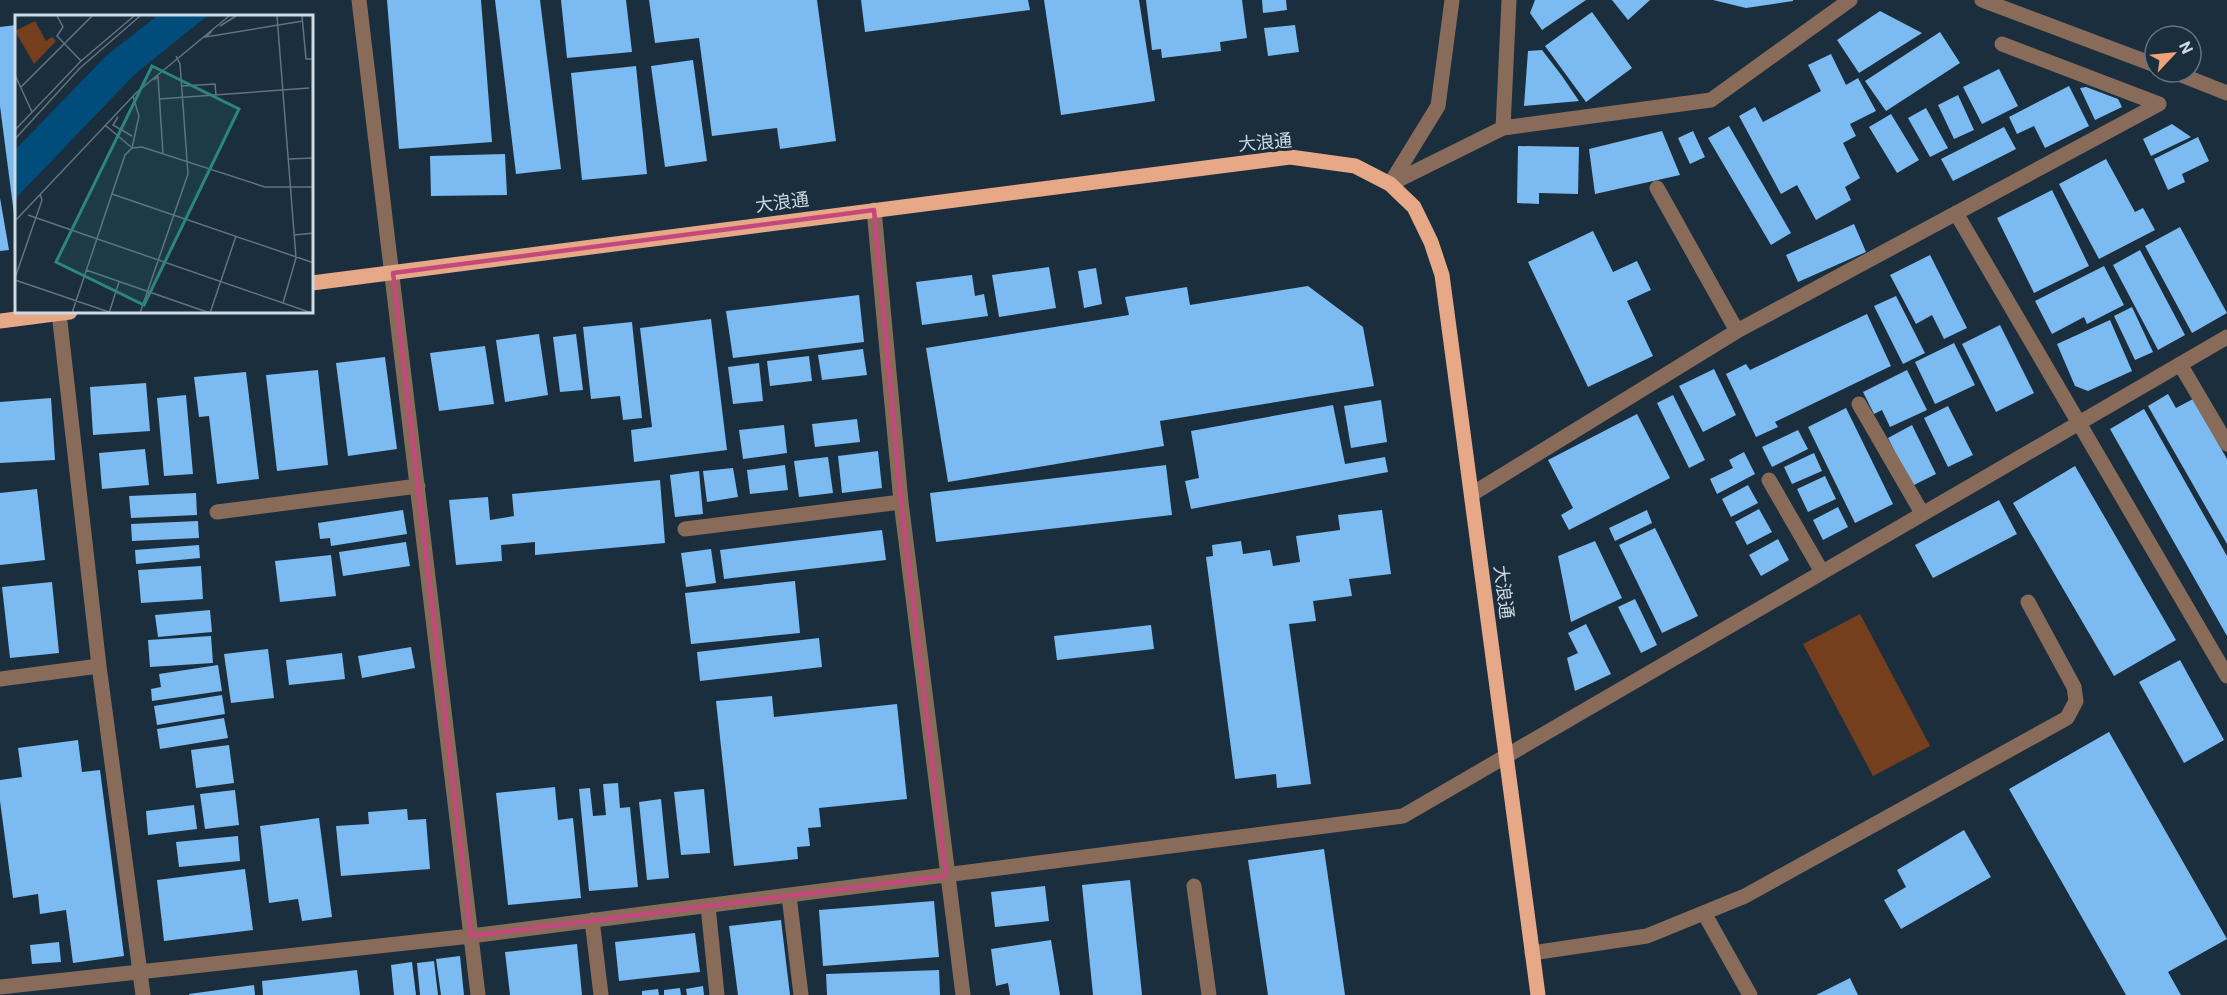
<svg xmlns="http://www.w3.org/2000/svg" width="2227" height="995" font-family="Roboto,'Noto Sans JP',sans-serif">
  <rect width="100%" height="100%" fill="#1b2e3e"/>
  <path fill="#753f1d" d="M1860 614 1930 746 1873 776 1803 644Z"/>
  <path fill="#7bbbf1" d="M387 0H481L492 142 399 149Z
    M495 0H540L561 169 516 174Z
    M561 0H626L632 52 567 58Z
    M649 0H817L836 141 780 149 777 128 712 136 699 38 655 43Z
    M861 0H1028L1030 10 865 32Z
    M1044 0H1139L1155 101 1061 115Z
    M1146 0H1242L1247 38 1220 42 1221 51 1162 58 1161 49 1152 50Z
    M1262 0H1286L1287 10 1263 13Z
    M1535 0H1586L1542 30 1530 13Z
    M1612 0H1650L1628 20Z
    M1713 0H1793V1L1746 8Z
    M1880 11 1922 33 1859 73 1837 40Z
    M1592 12 1632 68 1586 102 1545 46Z
    M16 25V222H15L0 106V27Z
    M1295 25 1299 52 1268 56 1264 28Z
    M1940 32 1960 63 1886 111 1865 81Z
    M1542 50 1562 76 1579 101 1524 106 1528 51Z
    M1831 54 1846 85 1858 78 1876 111 1850 124 1856 136 1843 143 1860 178 1845 187 1851 200 1816 220 1797 185 1781 194 1739 116 1755 107 1763 122 1821 91 1808 65Z
    M693 60 707 161 665 167 651 66Z
    M636 66 647 174 582 180 571 73Z
    M1999 69 2018 106 1982 124 1963 87Z
    M2069 86 2089 126 2045 148 2034 126 2017 134 2009 117Z
    M2086 87 2118 99 2122 107 2095 120 2080 88Z
    M1958 95 1974 130 1954 139 1938 105Z
    M1926 108 1948 148 1930 157 1908 118Z
    M1891 114 1919 160 1897 173 1869 127Z
    M2172 124 2191 137 2151 156 2143 139Z
    M1729 126 1791 233 1771 245 1708 138Z
    M2004 127 2016 149 1953 181 1941 159Z
    M1662 131 1680 175 1595 194 1589 149Z
    M1693 131 1705 157 1690 164 1678 138Z
    M2198 137 2209 161 2182 174 2185 182 2168 190 2154 159Z
    M1518 146 1579 147 1578 194 1539 193V204L1517 203Z
    M505 154 507 195 431 196 430 156Z
    M2106 159 2135 212 2143 208 2155 230 2099 259 2059 184Z
    M2052 190 2089 266 2034 293 1997 218Z
    M0 198 9 250 0 251Z
    M1854 224 1866 252 1798 282 1786 255Z
    M2180 227 2227 313 2192 333 2145 246Z
    M1593 231 1613 272 1637 261 1651 290 1627 301 1653 356 1588 387 1528 262Z
    M2140 250 2185 335 2158 350 2113 265Z
    M1930 255 1967 328 1944 339 1932 315 1916 324 1890 275Z
    M2104 266 2124 305 2087 324 2084 317 2052 334 2035 301Z
    M1049 267 1056 308 999 317 992 275Z
    M1096 268 1102 304 1084 308 1078 271Z
    M972 275 975 296 984 294 988 316 922 325 916 282Z
    M1308 286 1363 327 1374 386 1160 421 1164 446 948 482 926 348 1129 315 1125 297 1187 287 1190 305Z
    M859 295 864 342 733 358 726 311Z
    M1896 296 1925 353 1903 364 1874 306Z
    M2132 307 2153 352 2135 360 2114 316Z
    M1867 314 1891 366 1775 422 1778 427 1756 437 1726 374 1746 364 1750 370Z
    M711 319 727 450 634 462 631 430 652 427 640 328Z
    M2110 320 2132 371 2088 391 2075 386 2057 344Z
    M632 322 642 418 623 420 620 396 591 399 583 327Z
    M2000 325 2034 393 1996 412 1962 344Z
    M539 334 548 395 505 402 496 340Z
    M576 334 583 390 560 392 553 337Z
    M1954 343 1975 385 1935 404 1915 362Z
    M485 346 494 404 439 411 430 353Z
    M863 349 867 375 822 380 818 355Z
    M809 356 812 381 770 386 767 361Z
    M385 357 397 449 348 456 336 363Z
    M759 363 763 401 733 404 728 367Z
    M1714 369 1736 415 1703 432 1679 386Z
    M318 370 328 465 277 471 266 375Z
    M1907 370 1927 410 1890 427 1882 410 1874 414 1863 392Z
    M246 372 259 479 217 484 209 416 199 417 194 377Z
    M146 383 150 431 93 435 90 387Z
    M2168 394 2176 408 2193 399 2227 459V544L2148 406Z
    M186 395 193 474 164 476 157 398Z
    M1673 395 1705 460 1689 468 1657 403Z
    M51 398 55 460 0 463V402Z
    M1381 400 1387 442 1351 448 1344 406Z
    M1333 405 1345 464 1385 457 1388 472 1191 509 1185 481 1199 478 1191 431Z
    M1948 406 1973 455 1948 467 1924 418Z
    M1846 408 1893 504 1855 523 1808 427Z
    M2144 409 2227 556V636L2110 429Z
    M1637 414 1670 478 1569 530 1561 515 1573 508 1548 460Z
    M857 419 860 442 815 447 812 424Z
    M784 425 787 453 743 459 739 430Z
    M1912 425 1936 474 1912 486 1888 438Z
    M1798 430 1808 449 1772 467 1762 447Z
    M145 449 149 485 102 489 99 453Z
    M878 451 882 488 842 493 838 456Z
    M1744 452 1755 474 1717 494 1710 479 1733 468 1729 460Z
    M1814 453 1822 471 1792 484 1784 467Z
    M828 457 833 493 799 497 794 461Z
    M785 465 788 490 750 494 747 470Z
    M1166 465 1172 515 936 542 930 493Z
    M2075 466 2176 640 2114 676 2013 503Z
    M733 468 738 497 707 502 703 471Z
    M699 471 703 514 675 517 670 475Z
    M1825 476 1836 499 1808 512 1797 489Z
    M660 480 665 543 535 555V542L501 545 502 561 456 565 449 500 488 497 490 520 514 516 512 494Z
    M1748 485 1758 503 1731 517 1722 499Z
    M37 489 45 560 0 565V493Z
    M196 493 197 515 131 518 129 496Z
    M1999 500 2017 534 1933 578 1915 545Z
    M1838 507 1848 527 1823 540 1813 520Z
    M1759 509 1772 532 1747 545 1735 522Z
    M403 510 407 534 331 546 330 538 320 539 318 523Z
    M1382 510 1391 574 1349 579 1352 596 1313 601 1316 621 1289 624 1311 784 1277 788 1276 774 1235 779 1206 557 1213 556 1212 545 1241 541 1243 554 1270 550 1273 566 1300 562 1296 536 1340 530 1338 515Z
    M1647 510 1652 523 1615 541 1609 528Z
    M198 521 199 538 132 541 131 524Z
    M1655 528 1698 616 1662 633 1619 545Z
    M882 530 886 560 724 579 720 550Z
    M1778 539 1789 560 1761 576 1749 555Z
    M1595 541 1622 598 1571 622 1558 556Z
    M406 542 410 566 343 576 339 552Z
    M199 545 200 558 136 564 135 550Z
    M711 549 716 583 686 587 681 553Z
    M331 555 336 596 280 602 275 561Z
    M201 566 203 599 141 603 138 570Z
    M795 581 800 633 691 644 685 593Z
    M52 582 59 653 10 658 2 587Z
    M1635 599 1657 645 1641 653 1618 607Z
    M210 610 212 632 158 637 155 615Z
    M1586 624 1611 674 1575 691 1567 658 1578 653 1568 633Z
    M1151 625 1154 649 1057 660 1054 636Z
    M211 636 213 663 150 667 148 640Z
    M819 638 822 667 700 681 697 652Z
    M411 647 415 668 362 678 358 656Z
    M268 649 274 698 231 703 224 654Z
    M342 653 345 679 289 685 286 660Z
    M2180 660 2224 740 2184 763 2139 682Z
    M218 665 222 691 152 701 151 689 161 687 159 674Z
    M222 695 225 714 157 725 154 706Z
    M772 696 774 717 897 704 907 799 819 808 821 827 808 828 810 846 797 847 798 859 734 866 716 701Z
    M224 718 228 738 160 749 157 729Z
    M2109 732 2227 939 2168 972 2181 995H2126L2009 789Z
    M78 740 82 772 100 770 124 956 73 963 66 910 40 914 38 894 13 898 0 801V780L22 777 18 748Z
    M229 745 234 783 196 788 191 750Z
    M618 783 620 808 630 807 638 887 589 891 579 789 590 788 593 816 606 815 603 784Z
    M555 787 558 820 573 818 581 898 508 905 496 793Z
    M704 789 710 853 681 855 674 792Z
    M235 790 239 825 205 829 200 794Z
    M661 799 669 878 647 880 639 802Z
    M194 805 197 829 148 835 146 811Z
    M407 809 408 820 426 819 430 869 341 876 336 826 369 824 368 812Z
    M319 818 332 917 302 921 298 899 269 903 260 826Z
    M1964 830 1991 877 1901 929 1884 900 1906 887 1897 870Z
    M238 836 240 861 179 867 176 842Z
    M1324 849 1345 995H1268L1248 860Z
    M245 869 253 930 164 941 157 880Z
    M1130 880 1142 995H1093L1082 885Z
    M1045 886 1049 921 995 927 991 892Z
    M934 901 939 957 823 966 819 910Z
    M781 920 790 995H738L729 926Z
    M695 933 700 972 619 981 615 942Z
    M1051 940 1060 995H1010L1008 983 996 986 991 949Z
    M59 942 61 962 32 964 30 945Z
    M577 944 582 995H510L505 952Z
    M460 956 464 995H441L436 959Z
    M434 961 438 995H420L417 963Z
    M412 962 416 995H394L391 965Z
    M357 970 360 995H263L262 981Z
    M939 970 940 995H827L826 974Z
    M1850 978 1858 995H1816Z
    M254 985 255 995H189V994Z
    M703 986 704 995H687L686 989Z
    M680 988 681 995H664V990Z
    M658 989 659 995H642V991Z"/>
  <g fill="none" stroke-linecap="round" stroke-linejoin="round">
    <path stroke="#896b5a" stroke-width="15" d="M359 0 478 995
      M1982 0 2155 65
      M2174 72 2227 93
      M1503 128 1509 0
      M1390 184 1503 128 1711 100 1850 0
      M1390 184 1438 106 1452 0
      M1657 188 1737 331
      M874 210 901 502 963 995
      M1956 213 2227 676
      M59 313 99 666 143 995
      M2180 364 2227 444
      M1859 404 1922 513
      M1769 480 1822 572
      M1472 494 1737 331 2159 104 2002 44
      M217 512 418 486
      M685 529 901 502
      M0 679 99 666
      M1194 886 1209 995
      M789 896 801 995
      M708 906 717 995
      M1704 913 1750 995
      M592 920 601 995
      M1532 953 1647 936 1745 896 2067 718 2076 701 2074 687 2028 602
      M0 987 471 936 1403 816 2227 337"/>
    <path stroke="#e6a886" stroke-width="15" d="M312 283 1290 157 1355 166 1390 184 1414 207 1431 242 1442 275 1538 995
      M0 321 70 312"/>
  </g>
  <path fill="none" stroke="#c5487d" stroke-width="4.5" stroke-linejoin="round" d="M874 210 901 502 946 876 471 936 393 273Z"/>
  <g text-anchor="middle" dominant-baseline="central" stroke-width="6" stroke-linejoin="round" paint-order="stroke">
    <g font-size="18" fill="#cedae4" stroke="#1b2e3e">
      <text transform="translate(1265 142) rotate(-5)">大浪通</text>
      <text transform="translate(782 202) rotate(-7)">大浪通</text>
      <text transform="translate(1504 592) rotate(83)">大浪通</text>
    </g>
  </g>
  <g transform="translate(15 15)">
    <rect width="298" height="298" fill="#1b2e3e"/>
    <path d="M20 6 31 26 37 22 41 26 19 49 0 16Z" fill="#753f1d"/>
    <path d="M142 1H192L120 59 0 184V135L92 40Z" fill="#004c7b"/>
    <path fill="none" stroke="#637380" stroke-width="1.5" d="M42 1 48 12 42 21 66 46M262 1 281 243 268 288M287 1 291 44H299M205 11 221 1M197 16 191 22 288 6M0 60 17 97M139 65 143 62 148 139M167 71 200 69 201 80M6 72 77 1M144 84 294 73M103 102 98 110 117 121M90 110 116 132M0 115 66 46 119 1M0 124 65 53 125 1M117 133 124 101 118 81M273 144 299 143M97 179 299 248M13 200 297 298M0 206 121 78 214 1M279 220 299 218M71 255 195 298M0 263 27 185 25 179M0 265 97 298M57 298 110 140 117 133 127 132 250 172H299M94 298 104 267M125 298 173 159 165 49 161 41M195 298 221 221"/>
    <path fill="#2c8580" fill-opacity="0.15" stroke="#2c8580" stroke-width="3" d="M137 51 224 94 129 290 41 247Z"/>
    <rect width="298" height="298" fill="none" stroke="#cedae4" stroke-width="3"/>
  </g>
  <g transform="translate(2173 54) rotate(64)"><circle r="28" fill="#1b2e3e" stroke="#637380" stroke-width="1.5"/>
  <path d="M0-4.5L10 22L0 15L-10 22Z" fill="#efa377"/>
  <text y="-9" font-size="16" font-weight="bold" text-anchor="middle" fill="#cedae4">N</text>
  </g>
</svg>
